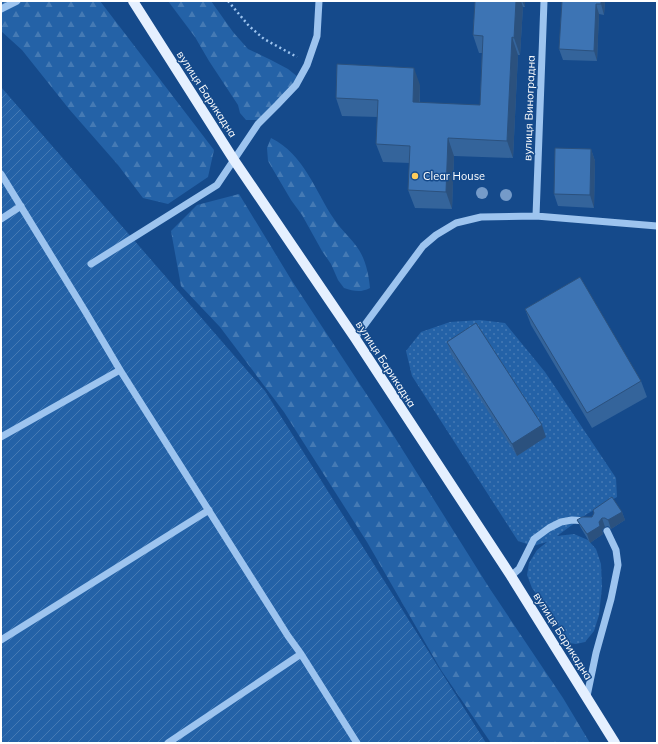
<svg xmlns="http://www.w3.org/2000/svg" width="658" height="744" font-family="Mulish,sans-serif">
  <defs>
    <pattern id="grass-dots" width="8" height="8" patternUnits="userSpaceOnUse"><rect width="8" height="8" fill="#2462a7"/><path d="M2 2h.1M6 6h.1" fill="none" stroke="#457ab4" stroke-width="1.8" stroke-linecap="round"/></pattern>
    <pattern id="forest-firs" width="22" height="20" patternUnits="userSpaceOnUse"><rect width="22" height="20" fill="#2462a7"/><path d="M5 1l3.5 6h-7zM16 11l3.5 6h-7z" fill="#457ab4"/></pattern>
    <pattern id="garden-furrows" width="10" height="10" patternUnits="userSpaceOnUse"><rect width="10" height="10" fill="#2462a7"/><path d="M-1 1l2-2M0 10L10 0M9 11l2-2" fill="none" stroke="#457ab4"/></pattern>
  </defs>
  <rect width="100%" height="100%" fill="#154a8b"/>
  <path fill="url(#grass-dots)" d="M480 320 505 323 545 372 616 478 617 497 587 514 557 536 574 534 588 540 596 549 601 564 602 587 599 615 594 631 585 642 576 644 569 643 550 613 532 588 527 575 529 563 537 550 547 542 533 546 518 541 412 376 406 351 421 332 450 322Z"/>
  <path fill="url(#forest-firs)" d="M1 1H100L214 150 208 177 168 204 143 198 118 165 69 109 22 50 1 31Z
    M168 1H211L233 32 248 49 271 60 288 69 298 77 293 90 262 120H246L240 113 238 105 209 61 195 37Z
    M271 138C304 154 315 191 334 219 341 230 352 239 359 250 366 261 369 276 370 288 360 293 354 291 344 288L338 280 331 264 322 251 302 215 291 200 268 161 267 148Z
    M239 194 292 281 392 433 490 589 563 698 590 743H491L441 670 367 542 284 412 220 327 181 286 171 231 197 205Z"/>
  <path fill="url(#garden-furrows)" d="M1 87 265 391 486 743H1Z"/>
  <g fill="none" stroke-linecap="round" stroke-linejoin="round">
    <path stroke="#9dc4ef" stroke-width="2.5" stroke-dasharray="2 3" stroke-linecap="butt" d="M228 1 249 26 264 39 297 57"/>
    <path stroke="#9dc4ef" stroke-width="7" d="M1 9 17 1
      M1 174 85 311 120 370 288 636 301 654 357 743
      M536 216 544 1
      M1 219 21 206
      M91 264 217 185 258 124 277 105 296 85 307 65 317 36 319 1
      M355 338 423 246 436 235 456 223 481 217 536 216 657 226
      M1 437 120 370
      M511 576 519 569 534 539 549 528 561 522 572 520 587 521
      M1 640 209 510
      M587 696 596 653 611 599 618 565 616 550 607 531
      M168 743 301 654"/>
    <path stroke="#e5f0ff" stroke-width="10" d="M133 1 234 160 355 338 511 576 615 743"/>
  </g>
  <g fill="#759bc9">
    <circle cx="482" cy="193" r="6"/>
    <circle cx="506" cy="195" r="6"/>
  </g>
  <path fill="#34649b" d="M475 1H525V7H523L520 55H518L513 158 454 156 452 209 415 208 408 190 410 163 383 162 376 144 378 117 342 116 336 98 420 85V103L480 105 482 53H479L473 35Z
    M562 1H605L604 15 599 14 597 61 563 60 559 49Z
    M591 149 595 161 594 208 558 206 554 194Z
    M525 309 641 381 647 397 592 428 531 325Z
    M447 342 546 437 517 456 451 354Z
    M622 512 625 520 611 529 608 526 605 527 602 530 603 534 590 543 581 528 577 520 592 517Z"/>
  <path fill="#2b517e" d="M516 1H521L523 7 520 55 514 38Z
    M522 1H525V7Z
    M601 1H605L604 15 601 4Z
    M596 4 599 14 597 61 594 51Z
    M512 37 518 55 513 158 507 141Z
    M414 68 420 85 419 120 413 102Z
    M448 138 454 156 452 209 446 192Z
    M591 149 595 161 594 208 590 195Z
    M542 425 546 437 517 456 512 444Z
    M622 512 625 520 611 529 608 520Z
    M602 518 605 527 602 530 603 534 590 543 587 534 599 522Z"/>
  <path fill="#3d74b4" stroke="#2b517e" d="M475 1H516L514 38 512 37 507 141 448 138 446 192 408 190 410 146 376 144 378 100 336 98 337 64 414 68 413 102 480 105 483 36 473 35Z
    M562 1H601V4H596L594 51 559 49Z
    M555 148 591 149 590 195 554 194Z
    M580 277 641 381 587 413 525 309Z
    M476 323 542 425 512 444 447 342Z
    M612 497 622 512 608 520 605 518H602L599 522 600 526 587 534 577 520 582 517H592L594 513 593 510Z"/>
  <circle fill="#ffcd5b" stroke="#154a8b" stroke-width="1.5" cx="415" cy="176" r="4"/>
  <g text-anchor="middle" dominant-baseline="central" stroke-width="3" stroke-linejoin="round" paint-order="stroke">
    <g font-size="11" fill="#fff" stroke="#154a8b">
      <text transform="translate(207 94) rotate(57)">вулиця Барикадна</text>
      <text transform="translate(529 108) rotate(-88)">вулиця Виноградна</text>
      <text transform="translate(386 364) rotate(57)">вулиця Барикадна</text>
      <text transform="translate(563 636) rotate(58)">вулиця Барикадна</text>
    </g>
    <g font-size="11" fill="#fff" stroke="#154a8b" text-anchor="start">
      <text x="423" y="176">Clear House</text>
    </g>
  </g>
  <rect width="658" height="744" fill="none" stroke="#ffffff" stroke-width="4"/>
</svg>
